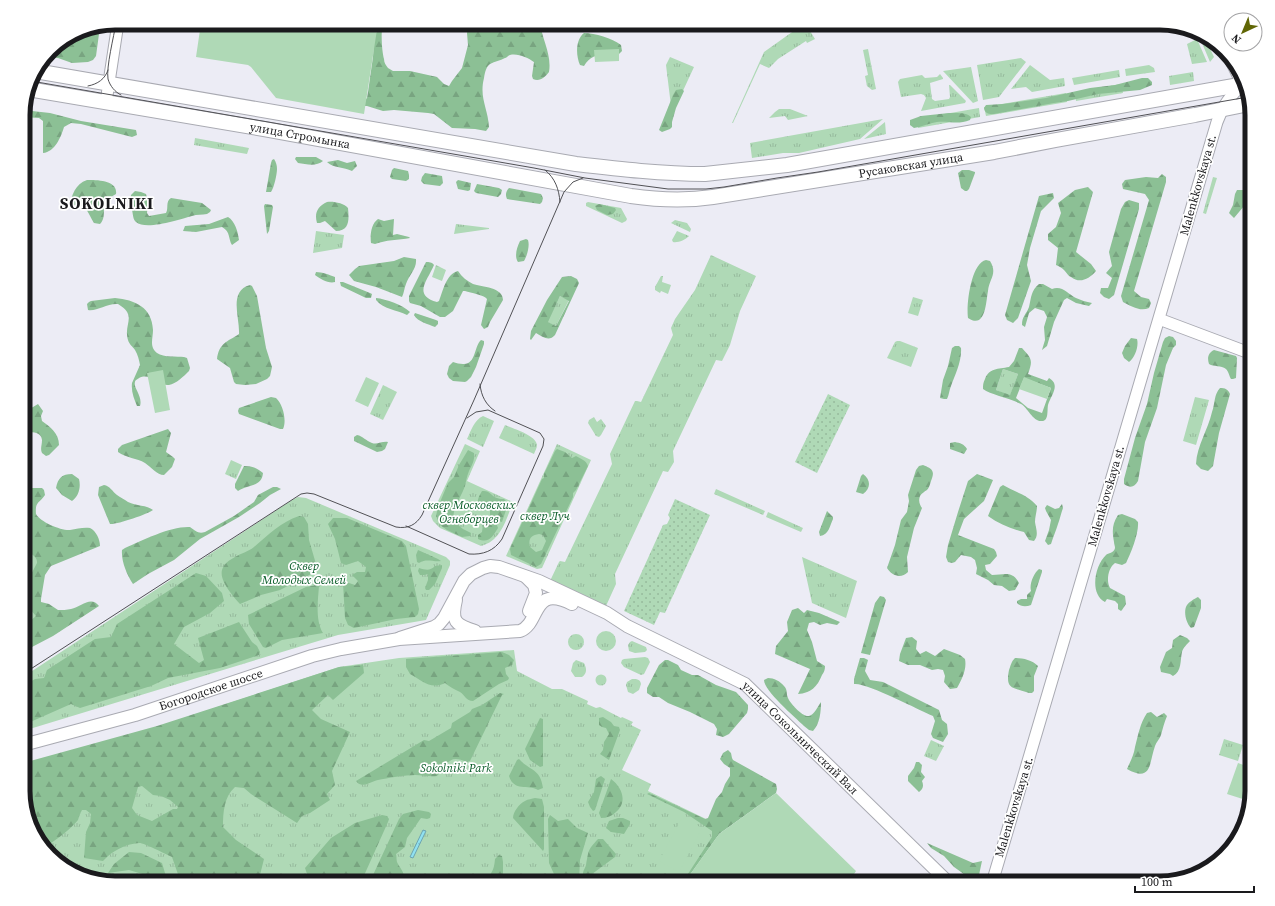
<svg xmlns="http://www.w3.org/2000/svg" width="1275" height="906" font-family="'Source Serif 4',serif">
  <defs>
    <pattern id="grass-tufts" width="24" height="20" patternUnits="userSpaceOnUse"><rect width="24" height="20" fill="#afd9b6"/><path d="M3 7l-1-3M5 7V3M7 7l1-3M15 17l-1-3M17 17v-4M19 17l1-3" fill="none" stroke="#96ba9c"/></pattern>
    <pattern id="forest-firs" width="22" height="20" patternUnits="userSpaceOnUse"><rect width="22" height="20" fill="#8cc095"/><path d="M5 1l3.5 6h-7zM16 11l3.5 6h-7z" fill="#78a480"/></pattern>
    <pattern id="garden-dots" width="8" height="8" patternUnits="userSpaceOnUse"><rect width="8" height="8" fill="#afd9b6"/><path d="M2 2h.1M6 6h.1" fill="none" stroke="#96ba9c" stroke-width="1.8" stroke-linecap="round"/></pattern>
    <pattern id="water-ripples" width="26" height="14" patternUnits="userSpaceOnUse"><rect width="26" height="14" fill="#90e1f1"/><path d="M2 4q2-2 4 0t4 0M15 11q2-2 4 0t4 0" fill="none" stroke="#7cc0ce"/></pattern>
  </defs>
  <rect width="100%" height="100%" fill="#ececf5"/>
  <path fill="url(#grass-tufts)" d="M800 23H809L807 26 815 39 807 43 806 41 778 59 769 68 760 64 733 123H732L764 52 795 30Z
    M1199 36 1205 38 1214 57 1210 62Z
    M1197 39 1207 62 1192 64 1187 44Z
    M868 49 876 89 872 90 867 86 865 76 868 75 863 50Z
    M670 57 694 67 675 108 671 106 666 65Z
    M1021 58 1026 62 999 97 983 100 977 65Z
    M1030 65 1050 80 1064 78 1065 86 1032 92 1026 87 1011 89Z
    M1149 65 1154 68 1155 72 1126 76 1125 69Z
    M971 67 978 101 973 103 943 71Z
    M1119 70 1120 77 1074 85 1072 78Z
    M1193 72 1194 81 1170 85 1169 76Z
    M940 74 943 78V79L930 83 932 99 935 101 949 99 950 97 949 85H950L966 101 965 103 921 111 926 98 924 95 921 94 901 97 898 82 900 79 922 75 925 78 937 77Z
    M1121 84 1123 93 1076 101 1075 92Z
    M1066 93 1067 102 986 116 984 107Z
    M979 108 980 117 918 128 916 119Z
    M779 109H790L808 116 788 120 785 116 769 118 775 112Z
    M883 119 860 139 799 153H783L752 158 750 143Z
    M885 122 886 134 864 139Z
    M195 138 249 148 247 154 194 145Z
    M1213 177 1217 178 1206 214 1203 213Z
    M588 202 621 208 627 219 626 221 622 223 586 206V203Z
    M675 220 687 223 691 229 690 232 671 223Z
    M456 224 489 228V229L454 234Z
    M316 231 344 235 342 248 313 253Z
    M677 231 689 236C685 240 678 243 673 242L672 240Z
    M711 255 756 276 740 311 730 345 722 361 716 360 673 451 674 462 668 472 663 471 615 574 616 584 606 606 550 581 559 562 560 561 565 562 612 464 610 454 635 401H637L641 402 673 335 671 328 675 319 695 290Z
    M436 265 446 270 442 281 432 277Z
    M661 276H663L662 282 671 285 668 294 661 291 660 293 655 290V287Z
    M560 296 569 300 556 326 547 322Z
    M913 297 923 300 918 316 908 313Z
    M897 341H900L918 348 911 367 887 358 895 342Z
    M1003 369 1018 374 1010 396 996 390Z
    M383 385 397 392 383 420 370 414Z
    M1195 397 1209 400 1196 445 1183 441Z
    M483 416 494 421 483 447 467 439C471 431 474 420 483 416Z
    M594 417 597 422 601 419 606 426 601 435 599 437 596 436 588 423 589 420Z
    M505 425C513 429 536 435 537 445 537 448 535 451 534 454L499 438Z
    M465 444 480 451 467 481 513 502C506 520 501 541 481 546L440 528 433 521 431 516Z
    M557 444 591 460 542 568 537 569 506 556Z
    M231 460 242 465 236 479 225 474Z
    M716 489 765 511 763 515 714 494Z
    M298 497 306 498 446 557 450 561V565L426 620 338 635 23 731V677L292 500Z
    M768 512 803 528 801 532 766 517Z
    M802 557 857 581 846 618 812 603Z
    M596 641a10 10 0 1 1 20 0a10 10 0 1 1-20 0Z
    M568 642a8 8 0 1 1 16 0a8 8 0 1 1-16 0Z
    M632 641 646 647 647 650 645 652 635 653 629 651 628 645 630 642Z
    M514 650 517 671 552 689H562L588 701 587 704 596 708 600 707 621 718 622 717 633 722 631 725 641 730 622 770 651 784 648 791 706 819 719 834 684 883H114L59 864 35 837 23 797V764L157 727 339 667 399 658Z
    M645 657 648 658 650 662 644 674 641 675 624 667 621 663 622 660 624 659Z
    M576 660 584 663C587 669 587 673 582 677H575L571 671 573 663Z
    M595.5 680a5.5 5.5 0 1 1 11 0a5.5 5.5 0 1 1-11 0Z
    M632 679C637 679 640 679 641 684L639 690 633 694 628 692 626 685 627 682Z
    M1224 739 1243 745 1238 761 1219 755Z
    M931 740 944 746 936 761 924 756Z"/>
  <path fill="url(#forest-firs)" fill-rule="evenodd" d="M379 23H384C380 29 382 52 384 59 384 63 386 65 388 68L393 71H410L437 77 444 84 449 86 452 81 462 68 468 45 467 33 469 23H540C542 39 552 55 549 72 545 77 540 82 533 79L532 76 534 62C528 58 518 53 510 55 507 56 508 57 505 58 500 61 495 61 490 64 486 67 485 72 484 78 479 98 488 108 489 127L486 131 475 129 452 128 434 114 428 113 394 110 383 111 367 106H359L367 98 368 92 373 57 374 40Z
    M983 23H1029C1015 26 996 33 983 25Z
    M92 27 99 34 96 56 93 60 88 62 72 63 58 58H45L54 46 80 30Z
    M584 33C595 33 612 38 621 45L622 51 618 55C603 55 592 52 584 66L580 65C576 56 575 40 584 33Z
    M1142 78H1148L1152 82V85L1140 90 1098 94 1068 101 1054 103 994 114C989 114 985 114 984 108L986 105 1003 104 1046 98 1090 88 1115 85Z
    M682 89 684 91 676 108 672 122V127L670 129 662 132 659 130 673 95 676 90Z
    M23 110 50 113 81 121 136 130 137 135 132 137 81 124 71 123 64 127C61 137 55 152 43 153V121L39 118 23 117Z
    M949 113C956 113 967 112 971 117L970 120C958 125 949 121 937 122 929 123 922 127 914 128L910 125V120L921 116Z
    M296 157H316L323 161C316 167 306 164 298 163L295 159Z
    M274 159C276 162 277 165 277 169 277 174 274 188 271 192H266L271 163 272 160Z
    M338 160 347 163 355 161 357 166 352 171C344 167 333 168 327 162Z
    M394 168 408 171 409 175V179L406 181 392 179 390 177 392 170Z
    M962 170H969L975 172V173L969 189 967 191H965L961 188 958 173Z
    M425 173 442 176 443 183 440 186 424 184 421 181 422 177Z
    M1162 174 1166 177V182L1134 291 1141 297 1149 299 1151 303 1149 308C1140 312 1131 306 1123 302L1121 296 1149 200 1145 194 1123 189 1122 184 1125 180 1146 177 1158 178Z
    M87 180C97 180 118 180 116 194L104 201C103 209 106 218 100 224L94 223C87 212 86 200 69 207 72 195 75 184 87 180Z
    M458 180 471 183 470 190 468 191 458 189 456 182Z
    M477 184 499 188 502 190 501 194 498 197 476 193 474 191Z
    M1250 185 1252 186V187L1244 194 1249 200 1234 218 1229 213 1233 205 1235 194 1237 190H1244Z
    M1088 187 1093 192 1076 252 1091 264 1096 271C1089 279 1080 284 1071 277 1068 276 1067 273 1064 270 1062 268 1059 266 1056 265L1058 248 1048 240V234L1056 227 1061 213 1058 203 1075 190Z
    M509 188 541 194 543 198 542 202 540 204 507 199C505 195 506 191 509 188Z
    M135 191 141 192 146 194 148 202 147 213 149 216 166 213C169 208 165 202 171 198L202 203 211 210 210 212 207 214C202 215 197 214 192 216 180 219 146 231 136 222 133 220 133 214 132 210 131 205 130 200 131 195Z
    M1053 193 1054 198 1041 211 1030 248 1027 265 1031 281 1018 318 1013 323 1007 320 1005 315 1039 196Z
    M1129 200 1139 203V209L1114 295 1109 299 1104 297 1100 293 1101 288H1108L1112 278 1106 273 1112 266 1109 252 1121 209 1125 202Z
    M327 202C333 201 344 203 348 208 349 219 350 231 336 231L325 221 320 223H317C314 213 318 206 327 202Z
    M265 204 272 205 273 207 269 231 267 234 264 206Z
    M599 204 615 208 616 210 613 214 607 215 597 210 595 206Z
    M228 217C235 221 238 232 239 240L232 245C228 239 231 232 222 227L196 232 183 231 185 226 209 224Z
    M378 219 384 221 394 219 393 235 397 234 409 237 410 238C399 240 385 240 375 244L371 243C370 235 371 224 378 219Z
    M526 239 528 240C530 246 527 256 524 261L518 262C514 256 517 247 520 241Z
    M404 257 416 259C417 269 409 275 406 284 404 289 404 293 402 297L376 287 354 281 349 275 355 269 359 266 394 261Z
    M986 260 990 261C998 274 989 279 988 291 986 301 986 330 968 318 966 305 971 263 986 260Z
    M426 262C429 262 432 262 434 265 428 280 412 295 437 302L439 301C443 291 446 274 458 271 462 277 467 281 473 284 482 287 503 287 503 300L490 322 488 327 484 329 481 325 487 299C484 295 471 293 465 291H463L453 311 445 317H440L421 306 410 303 409 301V296Z
    M316 272C322 272 330 275 335 277V282C329 284 320 279 315 275Z
    M571 276 577 279 579 283 555 335C549 342 543 337 536 333L531 340 530 339 531 331 547 300 562 277ZM560 296 569 301 556 326 548 322Z
    M343 282 370 293 372 294 371 298H366L341 286 340 282Z
    M1039 284H1043L1052 289C1062 285 1068 294 1076 298 1081 300 1086 302 1092 303L1089 306 1076 303 1067 298 1064 300 1054 322 1047 346 1042 350 1045 340 1044 327 1047 317 1044 311 1035 308 1029 313 1025 327 1022 325C1022 316 1026 315 1029 307 1031 299 1031 290 1039 284Z
    M250 285 252 286 257 296 266 348 272 367 270 376 267 379 256 384 245 385 236 384 234 382 230 368 217 359C219 343 227 342 239 334 240 318 228 291 250 285Z
    M115 298C135 300 152 307 153 330 153 338 149 347 157 353 164 358 177 356 184 357L187 358 190 368 189 371C184 376 176 384 169 385 157 386 151 372 139 378 138 379 135 380 135 382 133 388 143 396 140 406H137C134 399 131 391 132 383L140 365C139 360 138 355 135 350 133 347 129 344 128 340 123 324 138 316 118 304 107 303 96 312 88 310L87 304 89 302 91 301Z
    M376 298C386 299 403 305 410 312L407 315C397 310 383 309 376 300Z
    M415 313 436 320 438 321V324L435 327C428 324 418 322 414 315Z
    M1169 336 1173 337 1176 341V345L1173 348 1166 365 1157 408 1145 442 1138 481C1134 488 1130 488 1124 484V479L1135 438 1147 404 1154 373 1163 342 1165 338Z
    M1131 338 1137 339C1139 346 1135 358 1129 362L1124 358 1122 353 1125 346Z
    M481 340 484 341V344L476 367 471 377 467 381 465 382 453 381 449 378 447 374 449 366 453 362C456 363 460 364 463 364 476 365 474 346 481 340Z
    M955 346H959L961 348C962 361 955 375 951 386 949 391 949 395 947 399H944L940 398 943 380 948 366 952 348Z
    M1019 348H1022C1032 359 1033 360 1028 374L1047 381 1049 378C1061 385 1051 395 1048 405 1047 410 1049 421 1042 421 1033 422 1028 408 1021 404 1010 398 991 395 983 389 983 385 983 383 985 379 989 368 998 369 1009 367L1014 361ZM1003 369 1018 374 1010 395 996 390ZM1024 378 1051 388 1042 413 1028 408 1016 398Z
    M1214 350 1236 356 1237 358 1236 378 1233 379H1231C1229 376 1229 372 1226 369 1221 365 1214 367 1209 364 1207 358 1208 353 1214 350Z
    M1220 388C1225 388 1228 389 1230 394L1219 433 1213 466 1208 471 1201 469 1196 464C1197 445 1208 430 1212 412 1215 404 1214 394 1220 388Z
    M271 397 276 398C283 404 287 421 283 429H280L239 414 238 411 239 408Z
    M38 404 43 411 41 416 42 421C50 427 59 433 59 445L49 455 46 456 42 453C40 449 42 445 42 440 41 431 30 432 23 433V413Z
    M168 429 171 433 166 452 173 457 175 459 172 467 164 475C157 475 151 467 145 463 137 458 126 458 118 452V449L122 445Z
    M357 435C363 436 366 441 372 443 377 445 382 441 388 442L385 449 382 451 377 452 354 441V437Z
    M955 442C960 443 964 444 967 449L964 454 950 449V443Z
    M557 449 565 452 572 458 576 456C581 459 586 460 588 466L576 490 573 493V497L541 564 536 567 511 555 510 549 542 479 544 478V474L555 451ZM539 534 543 535 546 541 542 550 536 552 530 547C528 539 531 535 539 534Z
    M468 450 474 453C475 460 472 465 469 471 467 476 466 481 465 486 461 498 451 509 454 522L463 529 471 533 470 536 462 537 447 530 440 525 436 516 438 507 448 483 454 477 459 465Z
    M923 465C933 469 935 471 931 481 930 484 929 488 927 490 924 492 922 493 920 496 918 501 920 505 922 508L914 528 907 557 908 572C901 579 892 576 887 568L895 545 901 520 907 512 909 501 908 495 916 470 919 466Z
    M244 466C252 466 257 468 263 473 262 487 247 485 238 491L235 488V484Z
    M72 474 79 479C81 487 79 496 72 501L62 495 56 488C58 478 62 474 72 474Z
    M863 474C871 480 871 488 863 494L856 492 861 476Z
    M977 474 993 480 984 501 964 519 958 535 994 549 996 552 997 556 990 564 985 565 986 570 992 575C1004 575 1012 570 1019 583L1015 590 1009 591 1002 586 994 585 988 580 976 574 977 568 975 560 971 557 961 555 955 562 952 563 948 562 946 557 948 545 958 512 968 481Z
    M104 485C110 486 112 491 117 495 120 497 125 500 128 502 136 506 147 505 153 510 148 514 116 525 110 524L98 495 99 487Z
    M1003 485C1015 492 1028 495 1037 506 1037 511 1035 517 1035 522 1036 529 1039 535 1034 541L1029 540 1024 532C1011 529 999 524 988 516L1000 487Z
    M273 487H277L281 489 270 495 260 503 239 517 200 539 174 560 148 574 133 584C127 575 121 561 122 550L125 548C143 540 171 526 190 527 196 531 198 534 205 532L234 516 254 502 258 495Z
    M23 488H42L44 490 45 495C39 504 35 501 36 514 40 522 62 531 70 530 77 529 83 527 90 528 96 531 100 539 100 546L51 566 45 575 41 599V602L49 604 58 610C62 610 67 610 71 609 81 607 91 595 99 606L53 636 32 647 23 653Z
    M482 491C490 490 491 496 497 498 499 499 502 499 504 499L507 502V507L502 522 492 519 490 517V510C480 503 473 506 482 491Z
    M1062 504 1063 508C1061 513 1060 519 1058 524 1056 531 1053 537 1051 544L1048 545 1045 541 1049 530 1051 520 1046 511 1045 508 1047 505 1055 509 1059 508Z
    M827 511 833 517V519C830 525 829 535 820 536L819 532Z
    M1122 514 1135 519 1138 522C1139 533 1131 553 1126 563L1122 565 1115 563C1108 568 1106 581 1110 588L1125 596 1126 604 1122 610 1121 611 1118 609V604L1115 601 1107 599 1105 602C1089 594 1095 565 1106 555 1108 553 1114 553 1115 548 1115 546 1114 544 1114 542 1112 531 1112 524 1118 515Z
    M299 516 304 517 308 524 309 540 316 564 315 572 280 590 261 595 240 604C236 600 233 596 230 592 220 578 216 567 235 557 241 553 248 552 254 547 268 535 281 522 299 516Z
    M1252 516V552L1247 551 1245 547 1247 528Z
    M333 518H347L402 541 406 546 419 609 418 614 415 617 396 619 354 628 348 625 345 618 343 583 346 582 355 585 358 581 352 575 357 572H365L366 567 358 561 346 565 341 563 335 539 328 524Z
    M486 520H488L497 525 498 528C493 536 489 544 478 539V535L482 532 483 524Z
    M418 550 438 559 441 561C432 562 427 558 419 563L417 562 416 555Z
    M442 565V568L435 584 429 590H426L425 588 428 580V574L424 575H420L418 571 419 568C426 570 430 571 435 566Z
    M1039 569 1042 570V572L1031 605C1026 607 1021 607 1017 603V601L1021 599H1027V595L1031 591C1029 584 1034 573 1039 569Z
    M196 573 206 576 222 593 224 601 210 613 184 627 174 644 199 663 204 660 198 638 239 622 252 642 257 646 260 652 259 655 220 668 168 678 151 686 80 708 71 704 28 723H23V686L35 679 44 678 47 670 95 639 111 637 117 624Z
    M317 585 319 586C318 600 315 620 323 633L282 640 266 648 263 647 249 624 248 615 306 587Z
    M880 596 884 597 886 600 870 655 861 653 875 603Z
    M1198 597 1201 600V608L1194 627 1191 628C1186 623 1183 611 1187 605 1189 602 1194 599 1198 597Z
    M798 608 804 613 807 610 819 613 840 622 837 625 827 623 820 625 814 622 809 623 807 630 812 642 817 661 825 666C825 670 824 672 822 675 817 687 811 693 798 694L810 669 775 654 776 646 788 631 787 622 792 610Z
    M1180 635 1187 638 1190 641C1187 644 1183 648 1182 652 1180 661 1182 671 1173 676L1170 674 1161 672 1160 667 1166 652 1172 648 1173 640Z
    M912 637 917 641 916 649 920 654 926 651 935 656 944 649 960 655 965 659C967 669 962 679 957 688L950 689 944 682 945 676 943 670 938 669 932 670 920 665H908L899 661 900 654 906 638Z
    M502 652 509 655 514 660 512 665 505 668 506 674 509 678 508 680 499 684 473 701C466 701 465 695 460 692 454 689 450 687 445 683 430 690 423 681 410 674L406 667V659Z
    M860 658H864L868 660 865 671 870 680 883 682 939 710 942 720 947 724 948 734 943 742 933 738 931 734 935 721 933 716C919 710 866 682 854 684V679Z
    M1015 658C1023 658 1032 660 1038 666L1034 676V691L1032 693H1029C1013 687 1005 690 1009 670 1011 665 1011 662 1015 658Z
    M665 660H668L678 665 681 670 692 675H698L716 685 736 692 748 705V709L747 713 729 734 723 737 716 735 717 729 714 724 690 712 668 703 659 697H653L647 693V688L659 665Z
    M363 665 364 673 333 700 328 695 312 710 321 719 350 732 332 771 335 785 327 794 330 800 310 813 302 816 297 823 251 794 244 788 235 787C224 797 223 812 223 827L236 840 264 859 258 883H181L172 857C165 854 145 843 139 843 125 844 112 851 103 861L84 858 86 832 90 823 91 814 86 810H82C80 813 79 817 78 820 72 828 53 843 44 847L35 837 23 797V763L157 726 339 667ZM142 786 153 795 161 796 170 800 178 807 177 809H173L152 821 137 815 132 808 138 787Z
    M1252 674V707L1244 702 1245 695Z
    M768 678C774 678 780 681 784 686 788 690 786 694 788 698 790 703 802 717 809 716 814 715 818 706 821 702 821 711 820 724 813 731L809 730 804 726C795 717 764 691 764 680Z
    M500 693 504 694 502 695 470 761 467 762C447 753 448 766 437 776 429 777 423 775 415 775 406 775 387 778 378 780 370 782 362 789 356 781L424 740 429 741 451 728 452 723 470 712 472 709 482 705Z
    M1151 712 1157 717 1164 713 1167 716C1164 723 1163 728 1161 735 1160 739 1156 742 1155 746 1149 763 1152 783 1127 769 1130 762 1134 755 1135 747 1138 736 1140 723 1147 713Z
    M603 717 611 722 614 726 619 727 620 730 609 760 600 754 603 750 604 742 609 734 606 728 602 727 599 725V718Z
    M540 718 543 719V766L540 767 530 760 525 749Z
    M728 750 731 753 732 758 733 760 776 784 777 789 776 793 719 834 684 883H682L712 837V831L684 812 647 794 649 793 705 819 708 818 716 799 722 792 725 784 730 776V768L724 764 720 759 723 753Z
    M519 759C531 772 540 768 543 788L538 790C528 784 514 792 509 776L517 760Z
    M916 762H919L922 765 921 772 925 777 922 781C924 786 923 789 919 792L908 781V776L914 768Z
    M601 776 605 779 595 810 593 811 590 807 588 802 594 792 596 779 599 777Z
    M611 779C622 787 628 802 616 812 612 816 607 818 601 818L599 813Z
    M535 798 542 799 544 807V849L543 851 513 818C513 812 519 804 525 801 528 799 532 799 535 798Z
    M418 810 429 812 431 814 430 818 427 819 421 818 407 838 405 847 396 854C397 858 396 861 398 864 402 871 406 874 403 882L377 883 373 875 399 819 403 814Z
    M382 815 387 816 389 819 388 822 362 880C346 888 323 879 307 874L305 868 331 838 355 823Z
    M550 815 558 821 568 819 577 828 588 833 580 860 579 883H558L549 863 548 819Z
    M618 818H623L630 821V824L624 834 611 832 606 828 609 821Z
    M598 839H603L616 854 615 857 588 877 583 874C583 870 585 869 586 865 589 850 587 851 598 839Z
    M927 843 973 863 982 861 979 875 973 878 968 877 954 867 944 856 931 848Z
    M129 852 141 853 162 863 168 883H161L159 879 129 870 108 873 105 880 104 879 114 864Z
    M499 855 502 856 503 862V883H485C491 872 494 872 495 859Z"/>
  <path fill="url(#garden-dots)" d="M828 394 850 405 817 473 795 462Z
    M675 499 710 515 665 613 660 612 654 625 624 611 663 525 667 524 670 518 668 515Z"/>
  <path fill="#afd9b6" d="M201 23H378L364 114 276 98 251 67 248 65 196 57Z
    M619 49V61L595 62 594 50Z
    M163 370 170 410 155 413 147 373Z
    M366 377 379 383 368 407 355 401Z
    M1024 377 1051 388 1047 399 1019 389Z
    M23 552C29 552 38 556 37 563L27 582 23 584Z
    M28 607 36 616 23 627V611Z
    M1238 763 1252 768V792L1249 801 1227 794Z
    M776 793 856 871 849 882 850 883H684L719 834Z
    M682 818 702 828 679 872 659 861Z"/>
  <path fill="url(#water-ripples)" stroke="#6da5b1" d="M423 830 426 831 413 858 410 857Z"/>
  <g fill="none" stroke-linecap="round" stroke-linejoin="round">
    <g stroke="#a9aab2" stroke-width="13">
      <path id="tertiary" d="M1230 59 1247 94
        M106 102 118 23
        M1159 319 1252 354
        M992 883 1217 122C1223 105 1230 97 1242 84"/>
    </g>
    <g stroke="#a9aab2" stroke-width="14">
      <g id="secondary">
        <path d="M526 577 534 585 536 593 529 611"/>
        <path d="M456 600C451 621 455 625 475 631"/>
        <path id="s1" d="M400 638 434 627 439 624 444 618 464 581 471 574 483 568 490 566 499 567 539 581 607 613 627 626 745 684 949 883"/>
        <path id="s2" d="M23 745 135 715 312 656 341 649 399 639 520 631C541 623 531 584 572 604"/>
      </g>
    </g>
    <g stroke="#a9aab2" stroke-width="16">
      <g id="primary">
        <path d="M35 71 576 164C619 169 662 174 705 174L787 165 1245 84"/>
        <path id="s3" d="M28 89 264 129 631 196C659 200 685 201 713 197L994 152 1056 140 1195 115 1249 104"/>
      </g>
    </g>
    <use href="#tertiary" stroke="#fff" stroke-width="11"/>
    <use href="#secondary" stroke="#fff" stroke-width="12"/>
    <use href="#primary" stroke="#fff" stroke-width="14"/>
    <path stroke="#515155" stroke-width="1" d="M116 23C114 36 106 67 108 79 110 86 115 92 121 95
      M31 81 534 168 585 178 668 189H706L724 187 777 178 818 172 1248 97
      M88 86C98 84 105 79 108 70
      M545 170C555 178 559 189 560 202
      M480 384C481 396 486 405 495 411
      M406 526 469 554C483 555 494 551 502 539L543 446 544 439 540 433 488 410 476 412 467 418
      M23 674 301 494 307 493 314 494 396 527C408 529 416 525 422 515L474 400 564 192 573 182 583 178"/>
  </g>
  <g text-anchor="middle" dominant-baseline="central" stroke-width="3.5" stroke-linejoin="round" paint-order="stroke">
    <g font-size="12" fill="#1a1a1d" stroke="#fff">
      <text stroke="none"><textPath href="#s3" startOffset="276">улица Стромынка</textPath></text>
      <text stroke="none"><textPath href="#s3" startOffset="895">Русаковская улица</textPath></text>
      <text transform="translate(1198 185) rotate(-74)">Malenkkovskaya st.</text>
      <text transform="translate(1106 496) rotate(-74)">Malenkkovskaya st.</text>
      <text stroke="none"><textPath href="#s2" startOffset="196">Богородское шоссе</textPath></text>
      <text stroke="none"><textPath href="#s1" startOffset="481">улица Сокольнический Вал</textPath></text>
      <text transform="translate(1014 807) rotate(-73)">Malenkkovskaya st.</text>
    </g>
    <g font-size="12" font-style="italic" fill="#0a5d29" stroke="#fff">
      <text x="469" y="505">сквер Московских<tspan x="469" dy="14">Огнеборцев</tspan></text>
      <text x="545" y="516">сквер Луч</text>
      <text x="304" y="566">Сквер<tspan x="304" dy="14">Молодых Семей</tspan></text>
      <text x="456" y="768">Sokolniki Park</text>
    </g>
    <g font-size="16" font-weight="bold" letter-spacing="1" fill="#1a1a1d" stroke="#fff">
      <text x="107" y="203">SOKOLNIKI</text>
    </g>
  </g>
  <path d="M0 0H1275V906H0ZM115 30H1160A85 85 0 0 1 1245 115V791A85 85 0 0 1 1160 876H115A85 85 0 0 1 30 791V115A85 85 0 0 1 115 30Z" fill="#fff" fill-rule="evenodd"/>
  <path fill="none" stroke="#1a1a1d" stroke-width="5" d="M115 30H1160A85 85 0 0 1 1245 115V791A85 85 0 0 1 1160 876H115A85 85 0 0 1 30 791V115A85 85 0 0 1 115 30Z"/>
  <g transform="translate(1243 32) rotate(224)"><circle r="19" fill="#ffffff" stroke="#a3a3a5"/>
  <path d="M0-3L7 15L0 10L-7 15Z" fill="#606605"/>
  <text y="-6" font-size="11" font-weight="bold" text-anchor="middle" fill="#1a1a1d">N</text>
  </g>
  <path d="M1135 886v6h119v-6" fill="none" stroke="#1a1a1d" stroke-width="2"/>
  <text x="1141" y="886" font-size="12" fill="#1a1a1d" stroke="#ffffff" stroke-width="3" paint-order="stroke">100 m</text>
</svg>
